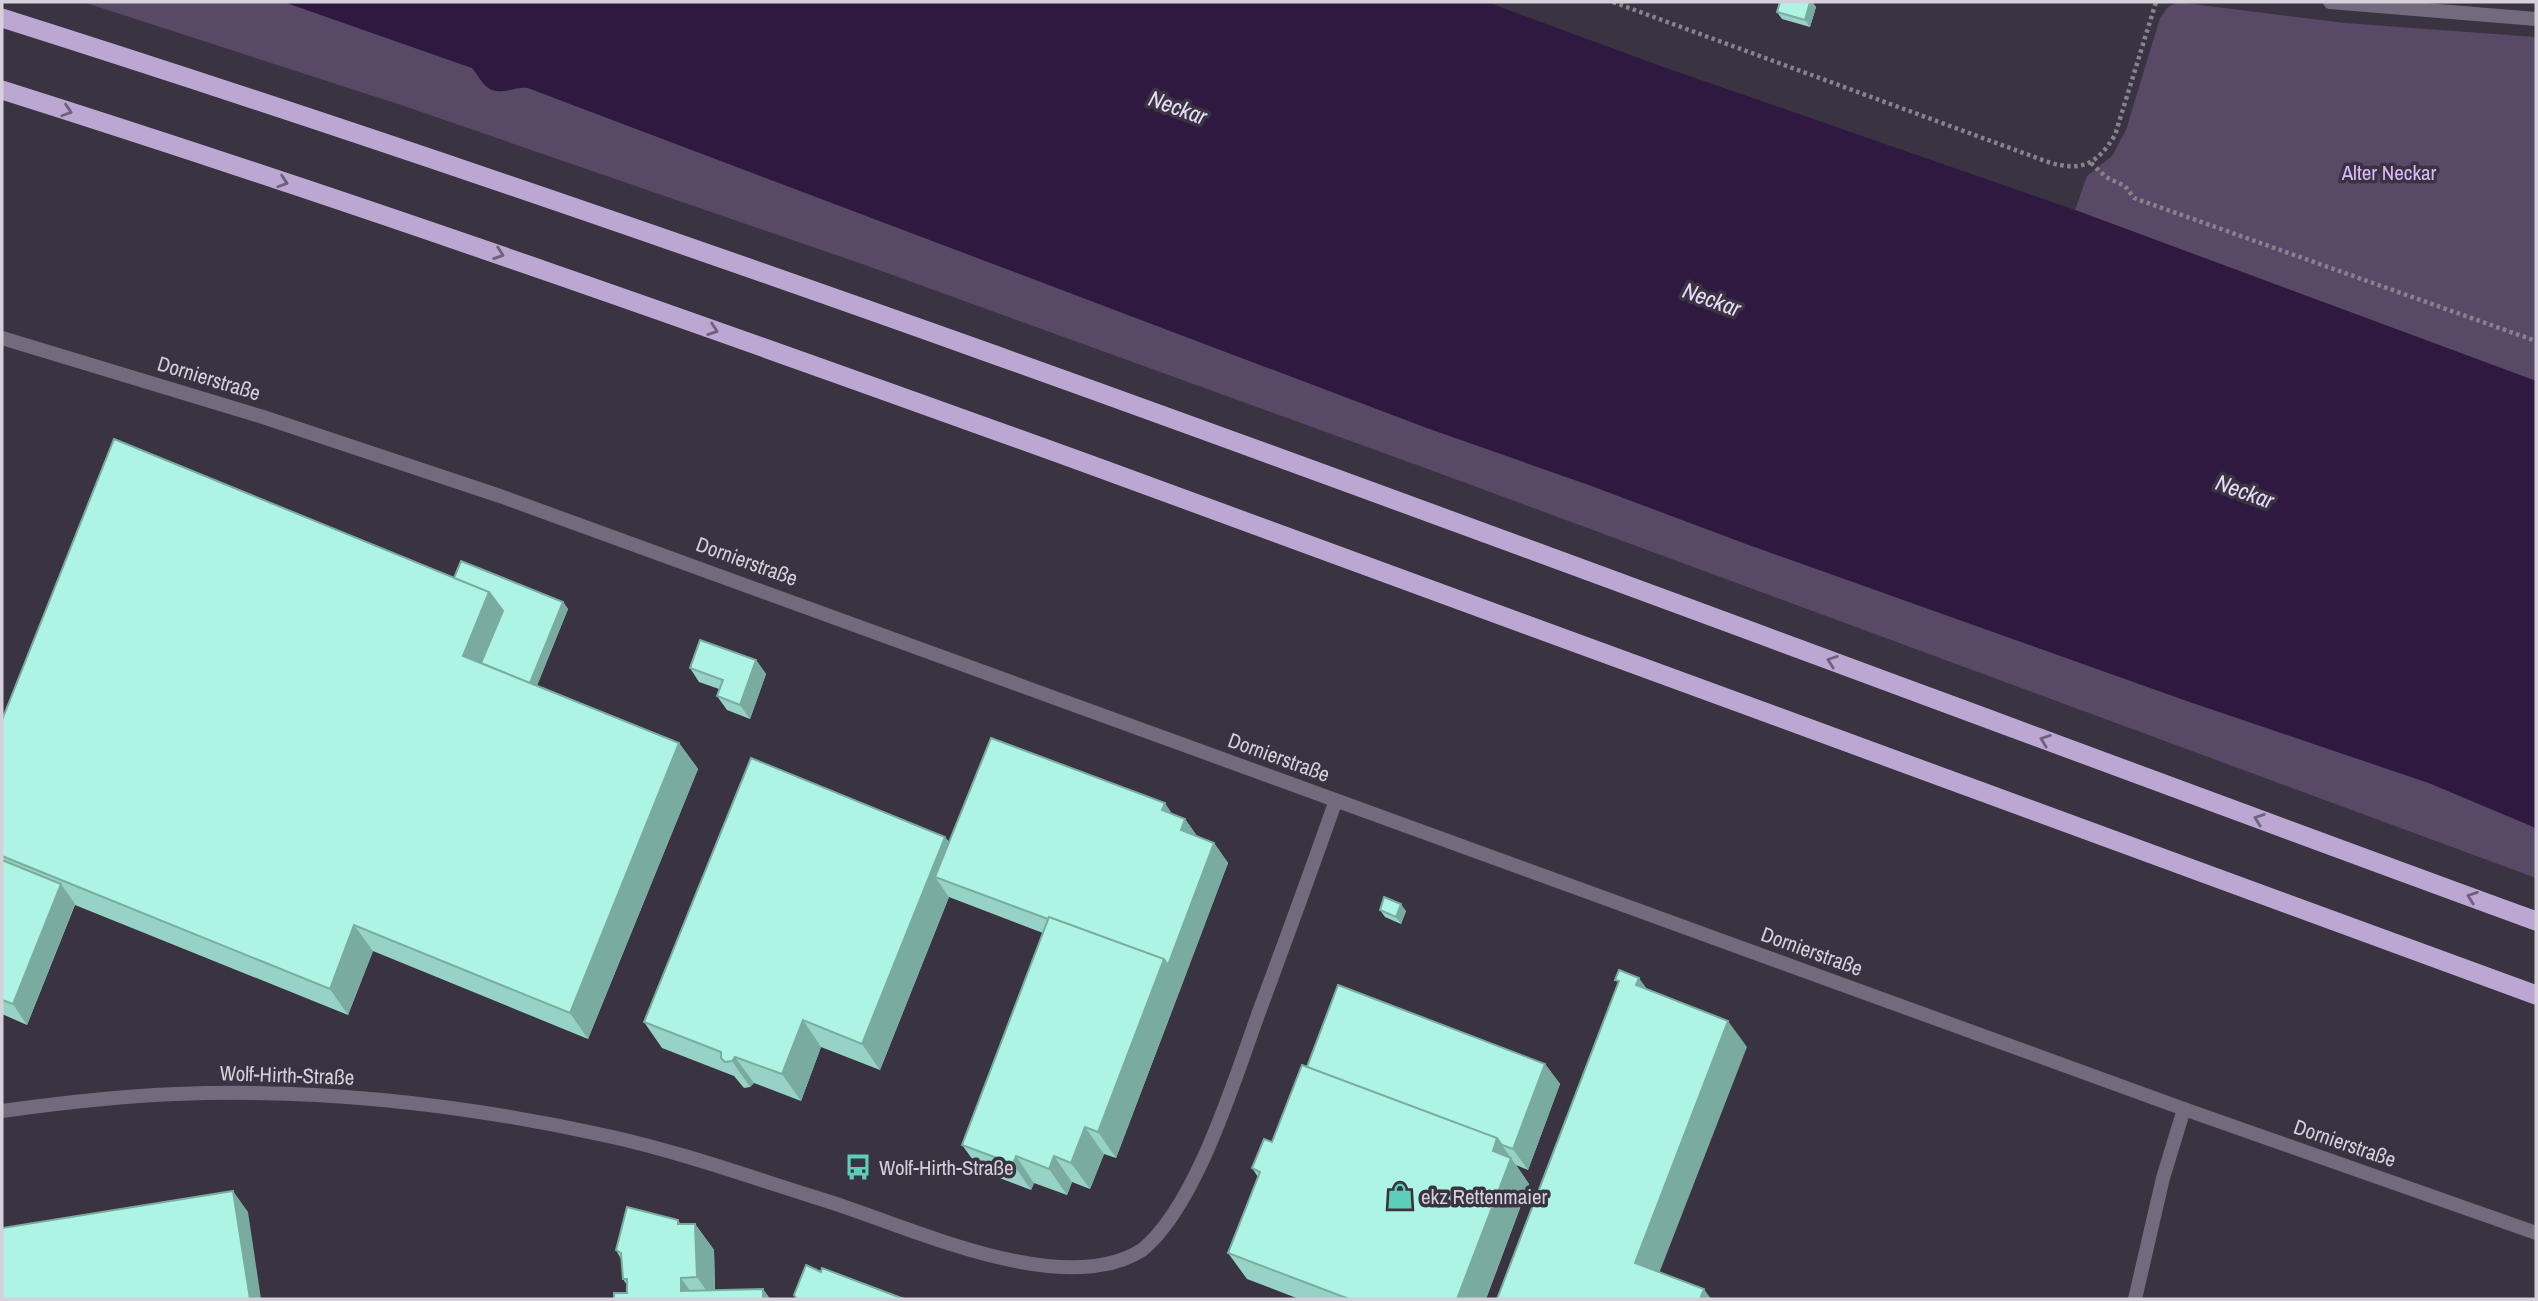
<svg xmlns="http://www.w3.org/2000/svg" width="2538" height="1301" font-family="'Archivo Narrow',sans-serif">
  <rect width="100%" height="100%" fill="#3a3341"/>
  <path fill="#584967" d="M83 2H284L472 68 476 72 528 88 1427 428 1589 485 1749 545 2187 701 2429 783 2536 828V878L1425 468 865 265 401 105Z
    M2177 2 2345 23 2536 37V381L2075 210 2087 176 2112 156 2126 130 2160 18 2167 8Z"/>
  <path fill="#2f1940" d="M284 2H1487L1655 64 2075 210 2536 381V828L2429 783 2187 701 1749 545 1589 485 1427 428 528 88C515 86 498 97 487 87 481 82 477 74 472 68Z"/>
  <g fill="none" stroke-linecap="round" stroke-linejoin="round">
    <path stroke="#88828e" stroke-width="4.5" stroke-dasharray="3.5 3.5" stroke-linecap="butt" d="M1613 2 2048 162C2081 172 2097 165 2115 135L2156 2
      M2091 163 2106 177 2125 186 2134 198 2536 341"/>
    <path stroke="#746a7e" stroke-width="14" d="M2135 1299 2163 1178 2184 1109"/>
    <path stroke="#746a7e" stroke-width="14" d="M2330 2 2536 19
      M2 338 263 417 500 496 2184 1109 2536 1233
      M2 1111C60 1103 118 1096 176 1094 320 1088 468 1105 608 1136 681 1152 753 1178 824 1200 908 1226 1062 1301 1142 1250 1196 1207 1235 1078 1259 1012 1285 942 1311 871 1336 800"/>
    <path stroke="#bca6d2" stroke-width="19" d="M2 18C857 289 1694 613 2536 921
      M2 90C372 207 737 337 1102 469 1581 642 2058 820 2536 995"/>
  </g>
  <path fill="#96d2c5" d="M1780 2H1812L1816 7 1810 27 1782 19 1777 12Z
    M563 602 568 609 537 685 679 743 698 769 588 1039 373 951 348 1015 75 905 27 1025 2 1014V720Z
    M756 660 766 674 750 719 727 710 717 696 719 689 699 682 690 668Z
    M1172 814 1185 819 1197 836 1214 843 1228 863 1116 1158 1104 1154 1090 1189 1072 1182 1067 1195 1034 1183 1031 1190 981 1171 962 1145 1043 933 949 897 880 1070 821 1047 801 1101 754 1083 750 1087 744 1088 734 1076 662 1048 644 1022 945 837 949 842Z
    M1380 910 1406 911 1401 924 1385 917Z
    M1545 1064 1560 1084 1528 1170 1516 1165 1529 1184 1486 1299H1299L1247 1279 1228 1253 1258 1177 1252 1168 1272 1142 1307 1067Z
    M681 1224H695L714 1250 715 1290 763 1289 770 1299H614L627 1293V1285L623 1279 621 1259 616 1250Z"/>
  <path fill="#7aaba0" d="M1810 2H1812L1816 7 1810 27 1805 20Z
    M489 592 508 618 483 677 463 656Z
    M563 602 568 609 531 701 526 694Z
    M756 660 766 674 750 719 740 705Z
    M679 743 698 769 588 1039 570 1013Z
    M1165 803 1179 824 1162 810Z
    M1185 819 1199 839 1181 830Z
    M945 837 963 863 935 877 949 897 880 1070 862 1044Z
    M1214 843 1228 863 1182 985 1168 965Z
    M61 884 75 904 27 1025 13 1004Z
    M1401 904 1406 911 1401 924 1396 917Z
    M354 925 373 951 348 1015 330 989Z
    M1164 959 1182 985 1116 1158 1098 1132Z
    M1639 978 1658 1004 1636 985Z
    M803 1020 821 1047 801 1101 782 1074Z
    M1728 1021 1747 1047 1653 1289 1635 1263Z
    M735 1057 754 1083 750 1087 732 1061Z
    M1545 1064 1560 1084 1528 1170 1513 1149Z
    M1085 1127 1104 1154 1090 1189 1071 1163Z
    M1497 1138 1529 1184 1486 1299H1457Z
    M1016 1156 1034 1183 1031 1190 1013 1164Z
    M1054 1156 1072 1182 1067 1195 1049 1169Z
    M233 1191 248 1212 261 1299H250Z
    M678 1220 696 1246 695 1224 714 1250 715 1299H712L697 1277 678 1224Z
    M681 1278 696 1299 681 1291Z
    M763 1289 770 1299H763Z
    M1704 1289 1711 1299H1700Z"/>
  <path fill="#aef4e5" stroke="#7aaba0" stroke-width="2" d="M1780 2H1810L1805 20 1777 12Z
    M114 439 489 592 463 656 679 743 570 1013 354 925 330 989 2 856V720Z
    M461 561 563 602 530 683 481 663 503 611 489 592 454 578Z
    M700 640 756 660 740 705 717 696 723 680 690 668Z
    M991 738 1165 803 1162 810 1185 819 1181 830 1214 843 1168 965 1164 959 1049 917 1048 919 935 877Z
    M751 758 945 837 862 1044 803 1020 782 1074 735 1057 732 1061 725 1062 721 1058V1052L644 1022Z
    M2 860 61 884 13 1004 2 1000Z
    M1384 897 1401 904 1396 917 1380 910Z
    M1049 917 1164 959 1098 1132 1085 1127 1071 1163 1054 1156 1049 1169 1016 1156 1013 1164 962 1145Z
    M1619 970 1639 978 1636 985 1728 1021 1635 1263 1704 1289 1700 1299H1497L1619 981 1615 980Z
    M1338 985 1545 1064 1513 1149 1502 1145 1497 1138 1307 1067Z
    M1302 1065 1497 1138 1493 1151 1511 1158 1457 1299H1349L1228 1253 1260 1172 1252 1168 1264 1139 1272 1142Z
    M233 1191 250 1299H2V1228Z
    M627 1207 678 1220V1224H695L697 1277 681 1278V1291L763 1289V1299H614V1293H627V1279H623L621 1253 616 1250Z
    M806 1265 821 1272 822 1268 904 1299H797L794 1295Z"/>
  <defs><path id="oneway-chevron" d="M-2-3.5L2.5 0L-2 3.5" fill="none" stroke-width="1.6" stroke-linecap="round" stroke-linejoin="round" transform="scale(1.75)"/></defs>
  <g stroke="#6e617b">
    <use href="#oneway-chevron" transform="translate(67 111) rotate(18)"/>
    <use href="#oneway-chevron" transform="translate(283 182) rotate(18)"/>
    <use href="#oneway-chevron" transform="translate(499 254) rotate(19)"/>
    <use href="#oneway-chevron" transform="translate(713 330) rotate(19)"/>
    <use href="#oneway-chevron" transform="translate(1832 661) rotate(-160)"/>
    <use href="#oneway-chevron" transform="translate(2045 740) rotate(-160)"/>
    <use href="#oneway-chevron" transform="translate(2259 819) rotate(-160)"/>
    <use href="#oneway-chevron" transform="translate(2472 897) rotate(-160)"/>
  </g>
  <defs>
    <g id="bus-bare" transform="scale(2.1)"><path d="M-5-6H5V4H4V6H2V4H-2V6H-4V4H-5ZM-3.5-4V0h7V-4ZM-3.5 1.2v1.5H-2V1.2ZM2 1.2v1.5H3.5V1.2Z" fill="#5dceb9" stroke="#3a3341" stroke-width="2.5" paint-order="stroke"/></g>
    <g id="shop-bare" transform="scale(2.1)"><path d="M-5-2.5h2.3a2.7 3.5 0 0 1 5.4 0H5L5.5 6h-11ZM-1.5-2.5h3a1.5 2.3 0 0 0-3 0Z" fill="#5dceb9" stroke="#3a3341" stroke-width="2.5" paint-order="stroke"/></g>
  </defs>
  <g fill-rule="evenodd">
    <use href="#bus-bare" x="858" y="1167"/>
    <use href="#shop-bare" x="1400" y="1196"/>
  </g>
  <g text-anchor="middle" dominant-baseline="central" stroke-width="7" stroke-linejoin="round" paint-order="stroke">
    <g font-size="21" fill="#dcb8fe" stroke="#3a3341">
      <text x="2389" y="172">Alter Neckar</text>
    </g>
    <g font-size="21" fill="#d5d0d9" stroke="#3a3341">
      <text transform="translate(209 378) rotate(17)">Dornierstraße</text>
      <text transform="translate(747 561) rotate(20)">Dornierstraße</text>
      <text transform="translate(1279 757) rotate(20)">Dornierstraße</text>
      <text transform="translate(1812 951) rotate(20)">Dornierstraße</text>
      <text transform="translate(287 1075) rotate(2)">Wolf-Hirth-Straße</text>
      <text transform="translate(2345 1143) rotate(19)">Dornierstraße</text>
    </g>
    <g font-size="21" fill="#d5d0d9" stroke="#3a3341" text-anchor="start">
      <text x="879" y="1167">Wolf-Hirth-Straße</text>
      <text x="1421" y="1196">ekz Rettenmaier</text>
    </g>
    <g font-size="23" font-style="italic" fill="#eadcf8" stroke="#3a3341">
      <text transform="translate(1178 107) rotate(20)">Neckar</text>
      <text transform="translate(1712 299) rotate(20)">Neckar</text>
      <text transform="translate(2245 491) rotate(20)">Neckar</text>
    </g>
  </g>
  <rect width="2538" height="1301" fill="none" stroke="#d5d0d9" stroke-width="7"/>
</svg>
